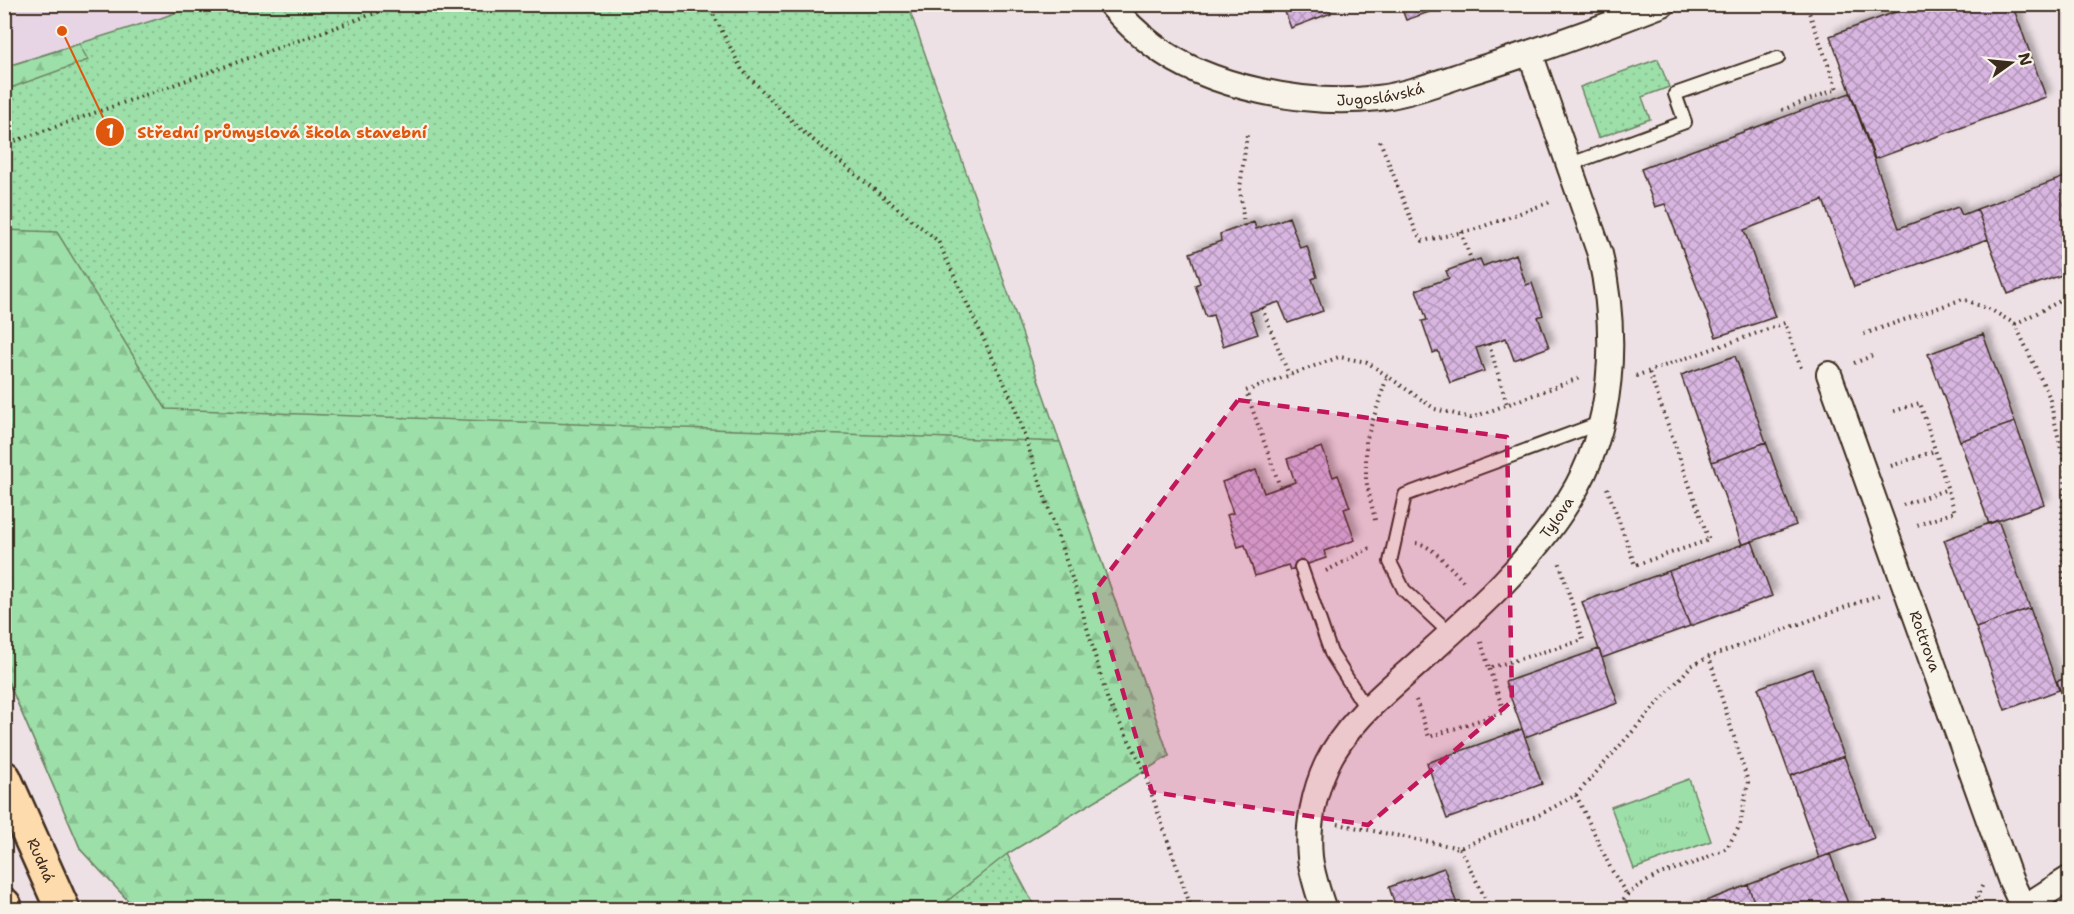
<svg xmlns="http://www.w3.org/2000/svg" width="2074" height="914" font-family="'Shantell Sans',sans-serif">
  <defs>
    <pattern id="grass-dots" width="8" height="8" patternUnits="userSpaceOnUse" patternTransform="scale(1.5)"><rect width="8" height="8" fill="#9ddfa9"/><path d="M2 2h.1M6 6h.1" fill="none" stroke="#88c091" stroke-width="1.8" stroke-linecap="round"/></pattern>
    <pattern id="forest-firs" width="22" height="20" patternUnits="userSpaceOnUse" patternTransform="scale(1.5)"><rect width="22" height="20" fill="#9ddfa9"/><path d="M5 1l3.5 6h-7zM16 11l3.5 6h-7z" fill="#88c091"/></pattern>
    <pattern id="park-tufts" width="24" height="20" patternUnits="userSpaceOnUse" patternTransform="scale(1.5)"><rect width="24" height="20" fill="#9ddfa9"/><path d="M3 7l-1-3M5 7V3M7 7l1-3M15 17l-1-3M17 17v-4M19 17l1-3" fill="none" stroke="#88c091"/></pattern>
    <pattern id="building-cross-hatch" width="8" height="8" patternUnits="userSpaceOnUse" patternTransform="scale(1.5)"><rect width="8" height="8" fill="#d8b6e1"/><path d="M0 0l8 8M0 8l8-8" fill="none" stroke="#b094b6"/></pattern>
    <filter id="shadow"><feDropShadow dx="5.5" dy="-5.5" stdDeviation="3" flood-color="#0004"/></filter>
  </defs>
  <rect width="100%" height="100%" fill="#eee1e6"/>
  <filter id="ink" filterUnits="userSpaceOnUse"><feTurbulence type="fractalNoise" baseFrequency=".0167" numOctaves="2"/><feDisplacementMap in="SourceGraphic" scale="12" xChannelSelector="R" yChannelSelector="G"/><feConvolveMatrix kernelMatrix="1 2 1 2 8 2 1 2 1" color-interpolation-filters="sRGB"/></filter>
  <g filter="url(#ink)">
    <path fill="#e7d4e4" d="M5 5H196L161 18 5 67Z"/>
    <path fill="url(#grass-dots)" stroke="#6c8464" stroke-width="1.5" d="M196 5H908L1169 756 1007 854 1036 909H136L81 850 5 674 4 67 161 18Z
      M1658 59 1669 87 1642 97 1650 119 1598 138 1580 87Z"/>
    <path fill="url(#forest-firs)" stroke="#6c8464" stroke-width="1.5" d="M79 44 88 60 5 90V67Z
      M5 230 57 232 166 409 1060 442 1169 756 1007 854 937 909H136L81 850 5 674Z"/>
    <path fill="url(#park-tufts)" stroke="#6c8464" stroke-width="1.5" d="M1689 779 1711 841 1634 869 1611 807Z"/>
    <path fill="url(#building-cross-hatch)" stroke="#3b2a1e" stroke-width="1.5" filter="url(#shadow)" d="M1282 4H1328L1331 13 1291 28Z
      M1400 4H1436L1431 6 1432 11 1406 20Z
      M1917 4H2012L2046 97 1875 159 1830 36Z
      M1850 93 1899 228 1958 207 1962 215 1977 209 1988 239 1854 287 1823 200 1744 230 1775 317 1716 337 1665 204 1655 207 1641 169Z
      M2070 175V272L2008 294 1977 209Z
      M1289 217 1300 248 1307 246 1317 277 1312 279 1323 311 1288 323 1279 302 1250 312 1258 334 1223 346 1213 315 1206 317 1195 285 1200 283 1190 253 1221 241 1220 234 1254 222 1256 229Z
      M1516 254 1526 285 1532 283 1543 315 1538 317 1549 347 1514 360 1506 338 1476 348 1484 371 1450 383 1438 351 1433 353 1422 321 1427 320 1416 290 1449 278 1446 271 1480 259 1483 266Z
      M1983 334 2015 422 1960 441 1928 354Z
      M1735 356 1766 442 1712 462 1681 375Z
      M2015 422 2044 504 1989 524 1960 441Z
      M1766 442 1796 525 1742 545 1712 462Z
      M1322 447 1333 477 1338 475 1350 507 1344 509 1355 540 1324 551 1326 558 1290 570 1288 565 1255 576 1245 545 1238 547 1227 515 1233 513 1222 482 1256 470 1264 493 1295 482 1287 459Z
      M1998 520 2030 608 1976 628 1944 540Z
      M1752 541 1772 596 1690 626 1669 571Z
      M1669 571 1690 626 1602 658 1582 602Z
      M2030 608 2059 690 2005 710 1976 628Z
      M1599 649 1618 703 1525 737 1505 682Z
      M1812 669 1844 756 1790 776 1758 688Z
      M2070 677V718L2057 681Z
      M1522 729 1542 784 1447 819 1427 763Z
      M1844 756 1874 838 1819 858 1790 776Z
      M1830 854 1850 909 1757 910 1748 885Z
      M1444 868 1459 910H1397L1389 887Z
      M1748 885 1757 910H1682Z"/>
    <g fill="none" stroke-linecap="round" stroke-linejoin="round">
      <g stroke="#3b2a1e" stroke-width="16">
        <path id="service" d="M1568 165 1685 122 1675 94 1778 58
          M1301 567 1331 653 1367 710
          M1451 634 1404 590 1390 562 1405 495 1600 423"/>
      </g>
      <g stroke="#3b2a1e" stroke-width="28">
        <g id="minor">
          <path id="s1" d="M1110 4C1123 19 1137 33 1153 45 1208 88 1310 107 1378 98 1409 94 1440 82 1470 72 1535 52 1599 29 1663 4"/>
          <path id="s2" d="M1829 374 2010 879 2023 907"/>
          <path id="s3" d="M1324 910C1318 892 1312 875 1310 857 1307 827 1314 791 1327 764 1348 719 1393 687 1428 654 1479 608 1533 559 1569 500 1615 428 1618 335 1600 254L1530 53"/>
          <path d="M2020 910 2070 878"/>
        </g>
      </g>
      <g stroke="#3b2a1e" stroke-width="38">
        <g id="trunk">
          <path id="s4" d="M4 778 63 910"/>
          <path d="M4 905 6 910"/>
        </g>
      </g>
      <path stroke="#3b2a1e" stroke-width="4" stroke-dasharray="1.5 4.5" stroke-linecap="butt" d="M708 4 742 70 802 131 938 241 1013 402 1077 593 1108 701 1140 761 1192 910
        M1782 110 1837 89 1806 4
        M1380 141 1417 234 1423 241 1476 229 1553 201
        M4 145 401 4
        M1244 226 1240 188 1247 134
        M1461 232 1472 262
        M1262 308 1289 375
        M2015 324 2070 296
        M1864 334 1963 299 1993 311 2015 324 2049 396 2066 471 2062 511 2063 579 2070 597
        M1489 344 1507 404
        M1854 363 1872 356
        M1636 376 1785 323 1801 368
        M1894 411 1920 403 1955 512 1914 526
        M1891 466 1935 451
        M1280 487 1246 391 1339 357 1367 362 1435 409 1471 418 1582 377
        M1607 488 1635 565 1709 540 1649 372
        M1903 505 1948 489
        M1375 520 1366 480V441L1387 377
        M1416 543C1432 544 1453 571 1465 583
        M1326 571 1370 548
        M1481 642 1489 668 1583 640 1559 561
        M1416 700 1429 737 1504 712 1489 668
        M1576 795 1611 869 1627 895
        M1338 824 1460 848 1541 814 1576 795 1691 666 1709 657 1879 595
        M1460 848 1491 910
        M1982 886 1977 897 1985 910
        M1617 910 1627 895 1637 887 1660 874 1697 862 1727 848 1740 825 1748 782 1709 657"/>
      <use href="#service" stroke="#f7f3e8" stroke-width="12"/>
      <use href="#minor" stroke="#f7f3e8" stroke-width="24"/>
      <use href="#trunk" stroke="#fedbac" stroke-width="33"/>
    </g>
  </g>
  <path fill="#c2185b" fill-opacity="0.2" stroke="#c2185b" stroke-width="4.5" stroke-dasharray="12 8" stroke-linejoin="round" d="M1238 400 1507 437 1512 701 1368 825 1152 792 1094 592Z"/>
  <g text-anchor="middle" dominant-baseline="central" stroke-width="4.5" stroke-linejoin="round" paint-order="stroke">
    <g font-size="15" fill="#3b2a1e" stroke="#f7f3e8">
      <text stroke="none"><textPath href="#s1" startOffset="298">Jugoslávská</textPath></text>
      <text stroke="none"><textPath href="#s3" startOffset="489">Tylova</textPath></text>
      <text stroke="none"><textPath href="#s2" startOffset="284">Rottrova</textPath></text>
      <text stroke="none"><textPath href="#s4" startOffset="90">Rudná</textPath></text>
    </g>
  </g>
  <path fill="none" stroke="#df570d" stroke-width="2" d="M62 31L110 132"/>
  <g fill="#df570d" stroke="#f7f3e8" stroke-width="2">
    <circle cx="62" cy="31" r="6"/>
    <circle cx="110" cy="132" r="15"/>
  </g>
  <g font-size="18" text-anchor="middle" font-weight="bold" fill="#fff">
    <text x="110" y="138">1</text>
  </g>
  <g font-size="16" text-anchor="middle" font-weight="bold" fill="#df570d" stroke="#f7f3e8" stroke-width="4.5" stroke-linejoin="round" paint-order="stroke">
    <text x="282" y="138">Střední průmyslová škola stavební</text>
  </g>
  <rect width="2074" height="914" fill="none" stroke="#f7f3e8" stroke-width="24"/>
  <rect x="12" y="12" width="2050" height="890" fill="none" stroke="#3b2a1e" stroke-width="2" filter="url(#ink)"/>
  <g transform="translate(2011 63) rotate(75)" stroke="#f7f3e8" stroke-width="4.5" paint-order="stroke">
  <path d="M0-4.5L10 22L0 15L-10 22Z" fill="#3b2a1e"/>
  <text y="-9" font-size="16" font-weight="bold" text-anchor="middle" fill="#3b2a1e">N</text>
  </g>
</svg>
